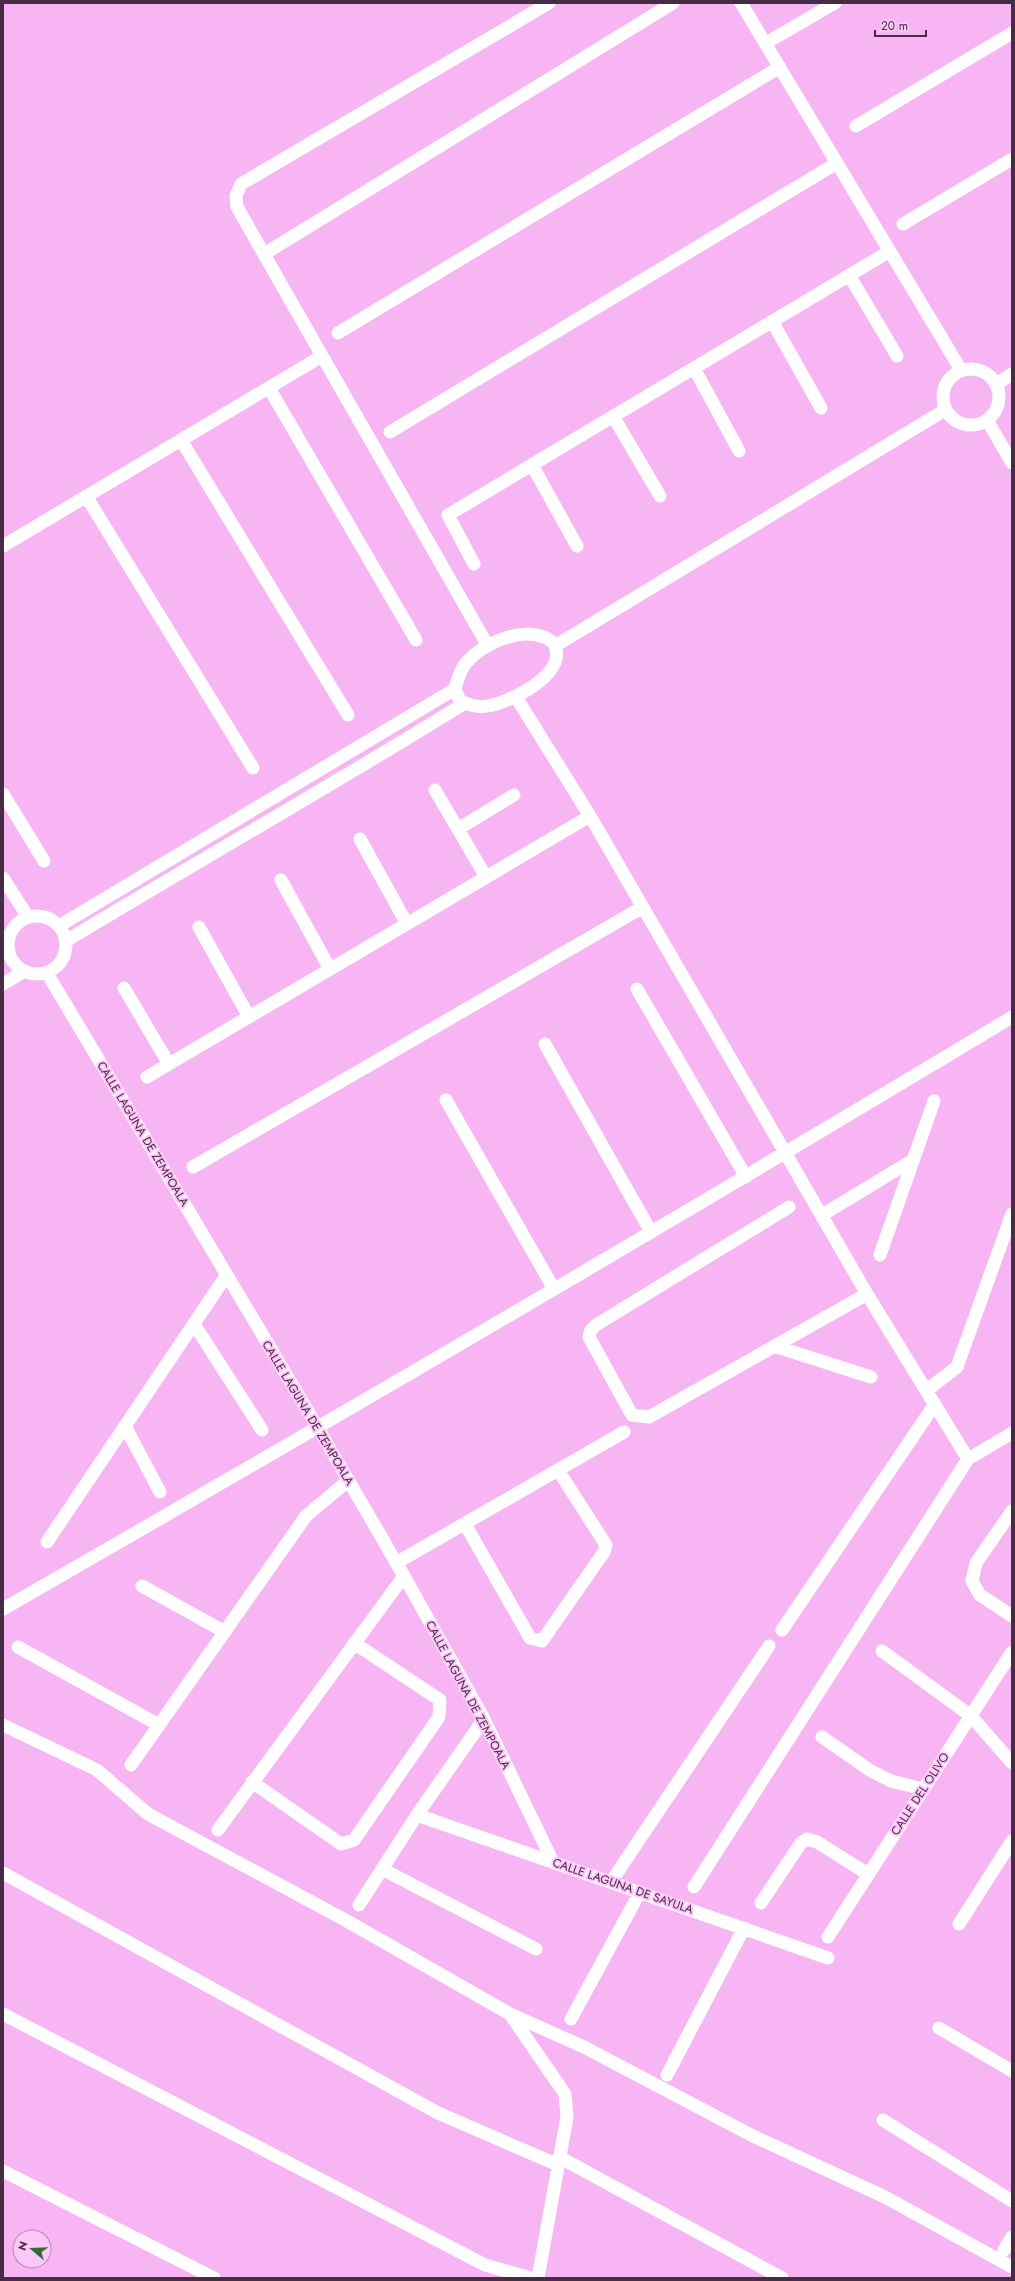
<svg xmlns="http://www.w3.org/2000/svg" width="1015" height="2281" font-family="Jost,sans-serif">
  <rect width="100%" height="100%" fill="#f7b5f3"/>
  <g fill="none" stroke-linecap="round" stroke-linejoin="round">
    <path stroke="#fff" stroke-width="13" d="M741 3 961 370
      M766 43 835 3
      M856 126 1012 33
      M903 224 1012 159
      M264 254 673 3
      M849 275 897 356
      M772 321 821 408
      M338 333 780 67
      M694 368 739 451
      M943 397a28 28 0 1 1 56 0a28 28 0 1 1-56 0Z
      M996 384 1012 374
      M269 388 416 640
      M613 416 660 496
      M987 420 1012 463
      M390 432 837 163
      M181 440 348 715
      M532 465 577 546
      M86 496 253 768
      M3 546 322 356
      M474 564 448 515 890 251
      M488 646 237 207 236 196 241 184 549 3
      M555 646 945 410
      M516 697 590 816 867 1294 968 1459
      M435 790 486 877
      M3 794 44 861
      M458 829 514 795
      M360 839 407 924
      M3 878 28 917
      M281 880 330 969
      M8 945a29 29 0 1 1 58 0a29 29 0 1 1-58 0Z
      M59 926 455 689C457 680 460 672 465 664 482 644 519 627 544 637 549 639 553 641 555 646 567 675 509 703 487 706 478 708 469 705 460 701L455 689
      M199 927 249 1017
      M66 941C198 861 333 785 465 703
      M47 973 318 1428 404 1576 484 1719 553 1862
      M3 984 25 971
      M124 988 169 1064
      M637 989 746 1177
      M545 1044 651 1232
      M147 1077 590 816
      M446 1100 554 1289
      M193 1167 643 907
      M789 1207 596 1325 591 1330 589 1337 632 1415 649 1417 867 1294
      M822 1215 913 1160
      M880 1255 934 1101
      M194 1324 262 1430
      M774 1346 871 1377
      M927 1390 957 1367 1012 1214
      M125 1426 160 1492
      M1012 1511 976 1563 972 1581 980 1595 1012 1616
      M465 1524 530 1638 542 1641 604 1552 606 1545 558 1470
      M47 1542 226 1276
      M396 1563 624 1432
      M142 1586 225 1632
      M3 1609C341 1415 678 1218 1012 1017
      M782 1630 935 1404
      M18 1647 159 1725
      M882 1651 971 1716 1012 1763
      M3 1725 97 1770 148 1814 347 1921 510 2014 584 2047 753 2136 885 2197 1012 2267
      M822 1737 871 1771 891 1781 923 1789
      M131 1765 306 1516 349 1480
      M252 1782 341 1844 354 1840 439 1717 440 1700 354 1643
      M417 1815 828 1958
      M218 1830 404 1576
      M382 1869 536 1949
      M3 1873 438 2113 558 2165
      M611 1882 769 1646
      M694 1887 968 1459 1012 1433
      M761 1903 801 1843 807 1839 817 1842 868 1874
      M359 1905 417 1815 484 1719
      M959 1924 1012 1841
      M828 1937 1012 1652
      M3 2014 485 2265 531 2278
      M510 2014 565 2094 567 2117 538 2278
      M571 2019 640 1892
      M939 2028 1012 2071
      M667 2075 744 1928
      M883 2120 1012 2201
      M559 2157 782 2278
      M3 2171 214 2278
      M1004 2250 1012 2237"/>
  </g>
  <g text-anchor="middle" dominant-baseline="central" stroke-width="4" stroke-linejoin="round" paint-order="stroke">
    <g font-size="12" fill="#462c45" stroke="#fdc8f9">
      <text transform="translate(143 1134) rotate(59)">CALLE LAGUNA DE ZEMPOALA</text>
      <text transform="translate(308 1413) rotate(59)">CALLE LAGUNA DE ZEMPOALA</text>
      <text transform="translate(468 1695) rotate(62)">CALLE LAGUNA DE ZEMPOALA</text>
      <text transform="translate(920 1794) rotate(-57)">CALLE DEL OLIVO</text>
      <text transform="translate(623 1886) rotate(19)">CALLE LAGUNA DE SAYULA</text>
    </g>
  </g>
  <rect width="1015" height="2281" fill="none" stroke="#462c45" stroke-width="8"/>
  <g transform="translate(32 2249) rotate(289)"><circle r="19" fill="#fdc8f9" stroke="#b48ab1"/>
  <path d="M0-3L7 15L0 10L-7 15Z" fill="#2a6e39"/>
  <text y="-6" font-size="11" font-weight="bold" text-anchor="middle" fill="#462c45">N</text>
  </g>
  <path d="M875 30v6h51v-6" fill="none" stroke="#462c45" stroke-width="2"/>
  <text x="881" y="30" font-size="12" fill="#462c45" stroke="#fdc8f9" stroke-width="3" paint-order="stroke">20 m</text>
</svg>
